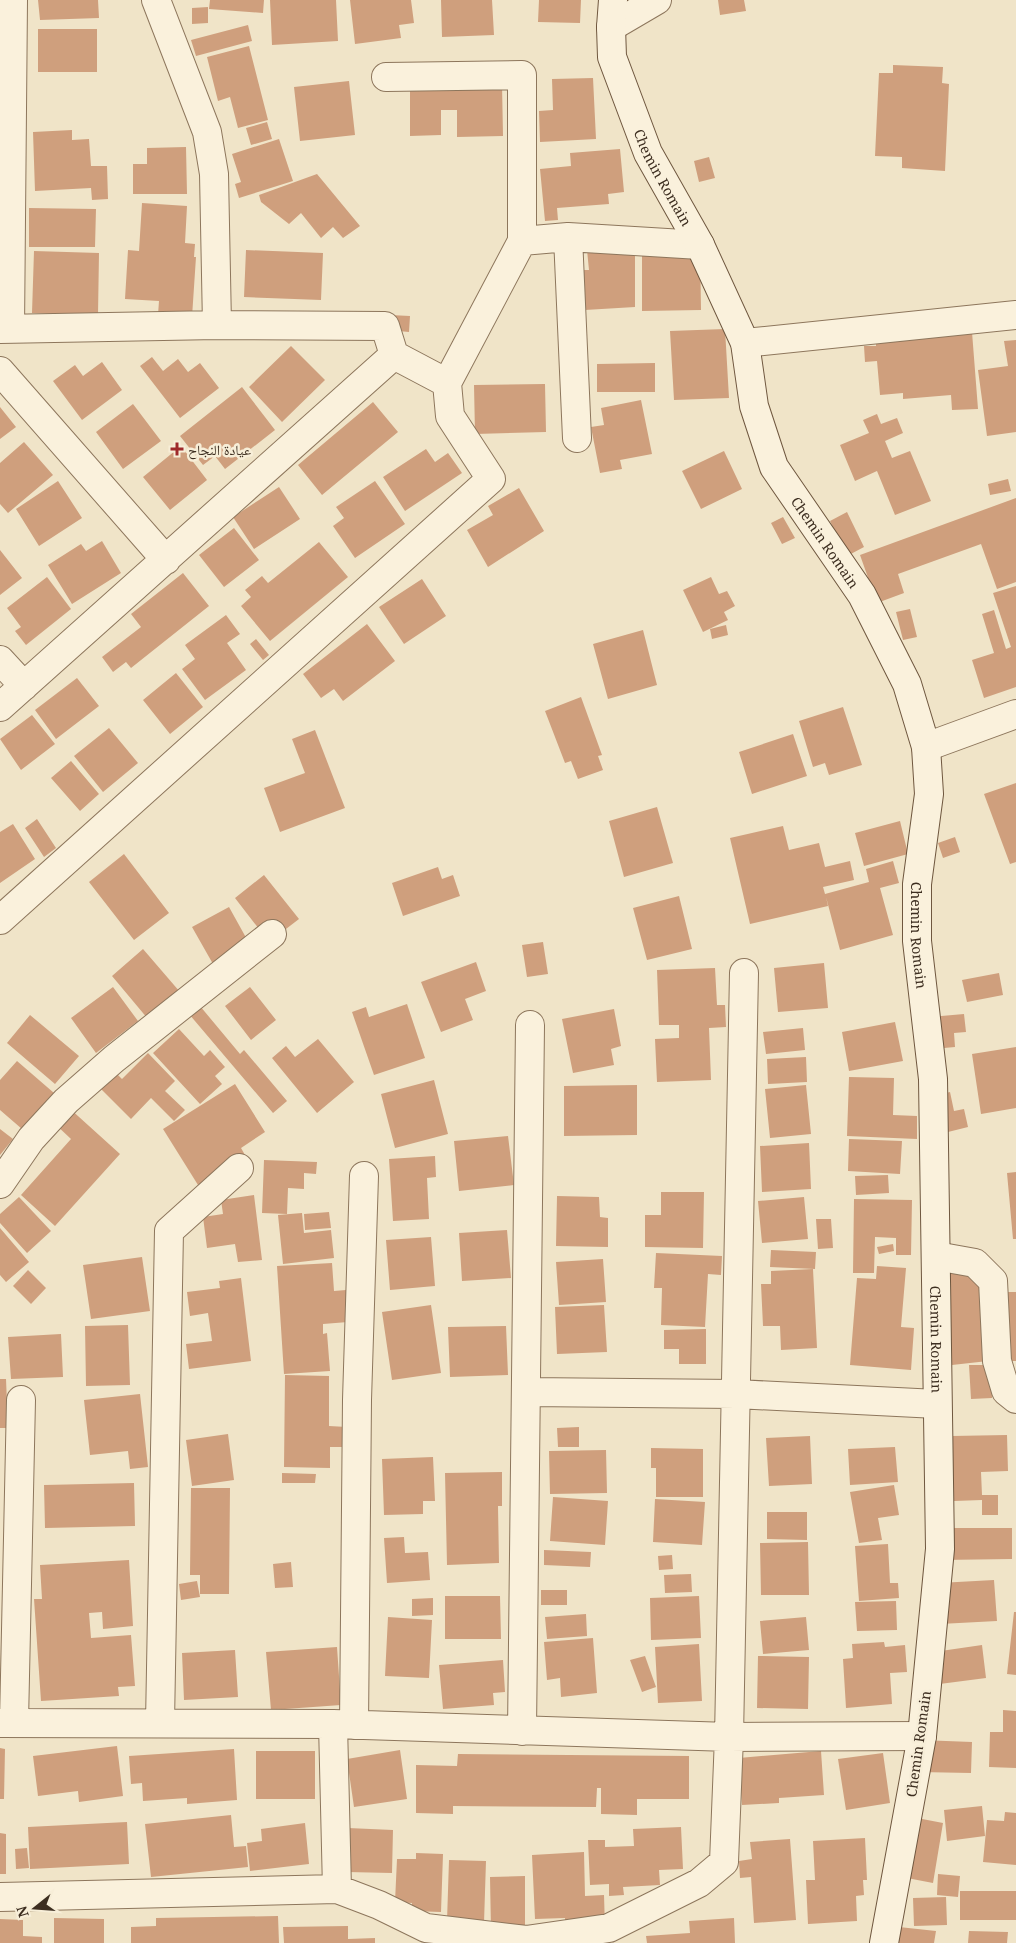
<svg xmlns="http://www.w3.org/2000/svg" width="1016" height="1943" font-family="'Noto Serif','Noto Naskh Arabic',serif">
  <rect width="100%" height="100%" fill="#f0e4c8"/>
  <path fill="#cf9f7d" d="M38 0H98L99 18 40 20Z
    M210 0H264L263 13 209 9Z
    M270 0H336L338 41 272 45Z
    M350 0H411L414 23 399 25 401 38 355 44Z
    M441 0H492L494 35 442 37Z
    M539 0H581L580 23 538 22Z
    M718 0H744L746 11 720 15Z
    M208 7V23L192 24V8Z
    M248 25 252 41 196 56 191 40Z
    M38 29H97V72H38Z
    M249 46 268 120 238 128 230 97 218 101 207 57Z
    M893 65 943 67 942 83 949 84 945 171 902 168V157L875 156 879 73H893Z
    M593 78 596 139 540 142 539 111 553 110 552 79Z
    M349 81 355 135 300 141 294 87Z
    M502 84 503 136 457 137V110H441V135L410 136V85Z
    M267 122 272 139 251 145 246 128Z
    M72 130V140L89 139 91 166H107L108 199 92 200 91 188 35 191 33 132Z
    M279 139 293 181 239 198 235 184 241 182 232 154Z
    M186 147 187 194H133V164H147V148Z
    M620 149 624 192 608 194 609 204 557 208 558 220 545 221 540 169 571 166 570 153Z
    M709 157 715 178 699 182 694 161Z
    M317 174 360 226 343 238 333 227 321 238 301 213 289 224 261 202 259 195Z
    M142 203 187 206 185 243 195 244 194 257H196L192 317 158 315 159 301 125 299 128 250 139 251Z
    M29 208 96 209 95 247H29Z
    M642 246H700L701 310 642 311Z
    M635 248V307L585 310 582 270H589L587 250Z
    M246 250 323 253 321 300 244 297Z
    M34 251 99 253 98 315 32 313Z
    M390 315 410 316 409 332 388 330Z
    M725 329 729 398 674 400 670 331Z
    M972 332 978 409 952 410 951 395 903 399V393L880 395 877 361 865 362 864 346H876V339Z
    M1016 340V432L987 436 978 370 1008 366 1004 341Z
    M291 346 325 380 282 422 249 387Z
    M152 357 163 371 178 359 188 372 200 363 219 388 180 418 140 366Z
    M102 362 122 390 82 420 53 381 75 365 83 376Z
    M655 363V392H597V364Z
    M545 384 546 432 475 434 474 385Z
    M242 387 275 430 225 469 215 456 203 465 180 436Z
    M641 400 652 454 620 460 622 469 600 473 591 427 604 425 601 408Z
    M373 402 398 432 322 495 298 465Z
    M133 404 161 441 123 469 96 432Z
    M0 407 16 427 0 439Z
    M877 414 881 424 897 418 903 433 885 441 892 458 910 451 931 501 895 515 877 471 855 481 840 445 869 433 863 420Z
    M24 442 53 475 8 513 0 504V463Z
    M181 446 207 480 170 510 143 477Z
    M426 449 435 462 448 453 462 473 405 511 383 477Z
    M724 451 742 489 701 509 682 471Z
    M1008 479 1011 491 990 495 988 484Z
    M58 481 82 518 39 546 16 509Z
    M375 481 405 524 355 558 333 526 344 518 336 507Z
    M279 487 300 519 254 549 233 517Z
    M519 488 544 531 488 567 467 530 493 515 488 506Z
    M1016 498V582L997 589 981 544 898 574 904 593 877 603 860 555Z
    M847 512 864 547 847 556 830 521Z
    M783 517 795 538 782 544 771 523Z
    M234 528 259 560 224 587 199 555Z
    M102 541 121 573 72 604 48 565 81 544 86 551Z
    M319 542 348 577 270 641 241 606 251 597 245 590 262 576 268 583Z
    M0 550 22 578 0 595Z
    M183 573 209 606 131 668 126 662 113 672 102 657 141 627 131 614Z
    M47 577 71 609 26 645 15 631 21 627 7 608Z
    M711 577 719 594 727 591 735 606 724 612 728 620 703 632 683 590Z
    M422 579 446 616 404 644 379 607Z
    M1016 586V687L984 698 972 660 994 653 982 614 994 610 1006 649 1011 647 993 593Z
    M910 609 917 637 903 640 896 612Z
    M226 615 240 634 227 643 246 670 205 700 182 669 195 659 185 645Z
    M367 624 395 661 343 701 334 689 321 698 303 674Z
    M726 625 728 635 712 639 710 629Z
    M643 630 657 685 608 699 593 644Z
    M256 639 269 655 263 660 250 644Z
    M176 673 203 707 170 734 143 700Z
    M77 678 99 706 56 739 35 710Z
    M581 697 602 755 598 756 603 770 578 779 571 761 565 763 545 711Z
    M843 707 862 765 829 775 825 763 813 767 799 721Z
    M32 715 55 744 21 770 0 739Z
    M109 728 138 763 103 792 74 756Z
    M315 730 345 808 280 832 264 788 305 773 292 739Z
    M793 734 807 776 752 794 739 752Z
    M71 761 99 794 80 811 51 778Z
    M1016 783V862L1010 864 984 794Z
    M657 807 673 863 624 877 609 821Z
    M37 819 56 848 44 857 25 828Z
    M900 821 908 854 864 866 855 833Z
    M13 824 35 859 0 883V832Z
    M783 826 789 850 819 843 825 867 850 861 854 880 823 887 825 894 869 882 866 869 893 861 899 883 880 888 893 935 840 950 826 897 828 906 750 924 730 838Z
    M955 837 960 852 943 858 938 843Z
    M124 854 169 913 134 940 89 882Z
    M438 867 442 879 453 875 460 896 403 916 392 883Z
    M264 875 299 919 269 942 235 898Z
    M679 896 692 949 647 960 633 908Z
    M229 907 249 943 213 964 192 927Z
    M543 942 548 974 527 977 522 945Z
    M143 949 180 992 148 1019 112 976Z
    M476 962 486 991 465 999 473 1020 441 1032 421 982Z
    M824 963 828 1008 778 1012 774 968Z
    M715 968 717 1005H725L726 1027 709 1028 711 1080 657 1082 655 1039 679 1038V1025H659L657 970Z
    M999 973 1003 995 967 1002 962 980Z
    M113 987 138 1021 96 1053 71 1018Z
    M250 987 276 1020 251 1040 225 1006Z
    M407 1004 425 1058 374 1075 352 1012 366 1007 369 1017Z
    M200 1006 240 1054 244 1050 287 1101 273 1113 189 1014Z
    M614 1009 621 1046 611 1049 614 1065 573 1073 562 1019Z
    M964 1014 966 1032 954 1033 955 1047 933 1049 930 1017Z
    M30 1015 79 1056 55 1084 7 1043Z
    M895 1022 903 1061 849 1071 842 1032Z
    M803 1028 805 1050 766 1054 763 1032Z
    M179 1029 204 1056 210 1050 225 1067 215 1076 222 1084 200 1104 153 1053Z
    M318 1039 354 1082 317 1113 272 1058 286 1046 295 1057Z
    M1016 1047V1108L981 1114 972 1054Z
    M148 1053 175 1081 165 1091 185 1110 174 1121 151 1098 131 1119 93 1081 109 1066 122 1079Z
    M806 1057 807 1082 768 1084 767 1059Z
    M17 1061 54 1093 22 1129 0 1110V1080Z
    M849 1077 894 1078 893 1115 917 1116V1139L847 1136Z
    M434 1080 448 1134 395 1148 381 1094Z
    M235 1084 265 1132 241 1148 245 1155 198 1185 163 1129Z
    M637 1085V1135L564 1136V1086Z
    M806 1085 811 1134 770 1138 765 1089Z
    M950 1092 954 1111 964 1109 968 1127 944 1133 935 1096Z
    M68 1107 120 1154 55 1226 21 1195 71 1139 54 1123Z
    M0 1129 13 1139 0 1155Z
    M508 1136 514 1185 459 1191 454 1141Z
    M849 1139 902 1141 900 1174 848 1171Z
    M809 1143 811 1189 762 1192 760 1146Z
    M435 1156 436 1177 427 1178 429 1219 393 1221 389 1159Z
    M264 1160 317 1162 316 1174 304 1173V1189L288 1188 287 1214 262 1213Z
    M1016 1172V1239H1013L1007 1173Z
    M888 1175 889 1193 856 1195 855 1176Z
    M661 1192H704L703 1248 645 1247V1215H661Z
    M254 1195 262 1260 238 1262 235 1244 207 1248 203 1217 223 1214 221 1200Z
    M557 1196 599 1197 600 1217 608 1218V1247L556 1246Z
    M19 1197 51 1231 27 1253 0 1223V1214Z
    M804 1197 808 1239 762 1243 758 1201Z
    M854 1199 912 1200 911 1255H896V1238L875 1237 874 1273H853Z
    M329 1212 331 1228 305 1230 304 1214Z
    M302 1213 304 1233 331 1230 334 1258 283 1264 278 1215Z
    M816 1219H831L833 1248 818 1249Z
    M0 1228 29 1262 6 1282 0 1275Z
    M507 1230 511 1278 462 1281 459 1233Z
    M431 1237 435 1286 390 1290 386 1240Z
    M893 1244 894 1251 879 1254 877 1247Z
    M771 1250 816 1252 815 1269 770 1267Z
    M656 1253 722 1256 721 1275 708 1274 705 1327 661 1325 662 1288H654Z
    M142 1257 150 1311 91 1319 83 1265Z
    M603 1259 606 1302 559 1305 556 1262Z
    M979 1260 988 1361 952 1365 942 1264Z
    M332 1263 334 1291 346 1290 348 1322 323 1324V1334L327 1333 330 1371 284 1374 277 1266Z
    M877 1266 906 1268 901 1327 914 1328 911 1370 850 1365 857 1278 876 1279Z
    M813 1269 817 1348 781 1350 780 1326H763L761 1284H771V1271Z
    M28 1270 46 1288 31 1304 13 1286Z
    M241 1278 251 1361 189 1369 186 1344 212 1341 208 1313 190 1316 187 1292 220 1288 219 1281Z
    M1008 1292H1016V1361H1007Z
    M431 1305 441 1373 392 1380 382 1312Z
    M604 1305 607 1352 557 1354 555 1307Z
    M128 1325 130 1385 86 1386 85 1326Z
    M506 1326 508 1375 450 1377 448 1327Z
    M706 1329V1364H679V1349H664V1330Z
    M61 1334 63 1377 11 1379 8 1337Z
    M969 1365H991L992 1398 971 1399Z
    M285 1375 329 1376V1426L347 1427V1447H330V1468L284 1467Z
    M0 1379H6L8 1428H0Z
    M140 1394 148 1467 130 1469 128 1451 90 1455 84 1400Z
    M579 1427V1447H558L557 1428Z
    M228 1434 234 1480 192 1486 186 1440Z
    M1007 1435 1008 1471 981 1472 982 1495H998V1515H982V1500L954 1501 952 1436Z
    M810 1436 812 1484 769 1486 766 1438Z
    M895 1447 898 1482 850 1485 848 1449Z
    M651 1448 703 1449V1497H656V1468H651Z
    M606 1450 607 1493 550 1494 549 1451Z
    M433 1457 435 1501H423V1514L384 1515 382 1459Z
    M502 1472V1506H498L499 1563 447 1565 445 1473Z
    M282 1473 316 1474 315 1483H282Z
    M134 1483 135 1526 45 1528 44 1485Z
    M894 1485 899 1515 878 1518 882 1540 859 1543 850 1492Z
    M191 1488H230L229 1594H200V1575H190Z
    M553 1497 608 1501 605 1545 550 1541Z
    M655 1499 705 1502 702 1545 653 1542Z
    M767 1512H807V1540L767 1539Z
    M941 1528H1012V1559L941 1560Z
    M404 1537 405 1553 428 1552 430 1580 387 1583 384 1538Z
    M808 1542 809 1595H761L760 1543Z
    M888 1544 890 1583H898L899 1598 859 1601 855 1546Z
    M544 1550 591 1552 590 1567 544 1565Z
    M672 1555 673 1569 659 1570 658 1556Z
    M129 1560 133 1626 103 1629 102 1612 89 1613 91 1638 131 1635 135 1686 118 1687 119 1696 41 1701 34 1599H42L40 1565Z
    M291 1562 293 1587 275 1588 273 1564Z
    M691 1574 692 1592 665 1593 664 1575Z
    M994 1580 997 1621 940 1624 939 1583Z
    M197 1581 200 1597 181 1600 179 1584Z
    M541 1590H567V1605H541Z
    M445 1596H500L501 1639H445Z
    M699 1596 701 1638 651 1640 650 1598Z
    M433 1598V1615L412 1616V1599Z
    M896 1601 897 1630 857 1631 855 1602Z
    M1014 1612H1016V1675L1007 1674Z
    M586 1614 587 1636 547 1639 545 1617Z
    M388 1617 432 1620 429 1678 385 1676Z
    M806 1617 809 1650 763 1654 760 1621Z
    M593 1638 597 1693 561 1697 560 1678 547 1680 544 1642Z
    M884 1642 885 1647 905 1645 907 1672 890 1673 892 1704 846 1708 843 1659 853 1658 852 1644Z
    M699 1644 702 1701 658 1703 655 1647Z
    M982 1645 986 1678 932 1685 927 1653Z
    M337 1647 341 1705 271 1710 266 1652Z
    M235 1650 238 1697 184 1700 182 1653Z
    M645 1656 656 1687 642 1692 630 1660Z
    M758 1656 809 1657 808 1709 757 1708Z
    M503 1660 505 1692 493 1693 494 1705 443 1709 439 1665Z
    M1003 1710 1016 1711V1768L989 1767 990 1732H1003Z
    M920 1740 972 1742 971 1773 919 1772Z
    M117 1746 123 1796 79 1802 78 1791 38 1796 33 1756Z
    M0 1748 5 1749 4 1799H0Z
    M234 1749 237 1800 187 1804V1798L143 1801 142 1783 131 1784 129 1756Z
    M400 1750 407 1799 354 1807 347 1759Z
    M256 1751H315V1799H256Z
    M821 1751 824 1795 779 1798V1803L742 1805 739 1758Z
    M883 1753 890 1803 846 1810 838 1759Z
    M458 1754 689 1756V1799H637V1815L601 1814V1788H597L596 1807 453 1806V1814L416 1813V1765L457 1766Z
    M982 1806 985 1836 947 1841 944 1810Z
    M1005 1812 1016 1813V1865L983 1862 987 1820 1004 1821Z
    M231 1815 234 1847 246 1846 248 1867 151 1877 145 1824Z
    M917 1818 943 1823 933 1883 907 1878Z
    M127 1822 129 1864 30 1869 28 1827Z
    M305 1823 309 1864 250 1871 247 1843 262 1841 261 1829Z
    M681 1827 683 1869 659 1870 660 1885 623 1887 624 1895 609 1896V1884L590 1885 588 1840H605V1847L634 1846 633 1829Z
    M348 1828 393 1830 392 1873 347 1872Z
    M0 1833 6 1834V1874H0Z
    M865 1838 867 1880H863L864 1895 856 1896 857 1921 808 1924 806 1880H815L813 1841Z
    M790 1839 796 1920 754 1923 751 1877 740 1878 739 1861 752 1859 750 1842Z
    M27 1848 29 1868 16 1869 15 1849Z
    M584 1852 585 1896 604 1895 605 1928 565 1930V1918L535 1919 532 1855Z
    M416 1853 443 1854 441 1912 412 1911V1903L395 1902 397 1859H416Z
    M449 1860 486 1861 484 1923 447 1921Z
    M938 1874 960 1876 958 1897 937 1895Z
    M525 1876V1931H491L490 1877Z
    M960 1891H1016V1920H960Z
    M946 1897 947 1925 914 1926 913 1898Z
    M278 1916 279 1943H131V1927L156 1926V1918Z
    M54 1918 104 1919V1943H54Z
    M734 1918 735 1943H647L646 1936 690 1933 689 1921Z
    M0 1919 23 1920V1936L42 1937V1943H0Z
    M348 1926V1939L375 1938V1943H284L283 1927Z
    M899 1927 936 1931 934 1943H897Z
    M969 1931 1008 1932 1007 1943H968Z"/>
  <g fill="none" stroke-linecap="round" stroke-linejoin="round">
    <g stroke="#8d765c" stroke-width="30">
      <path id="street" d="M156 0 207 132 214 174 217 325
        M611 27 657 0
        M386 77 522 75V241
        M568 237 577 438
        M0 329 217 325 385 326 394 355 447 383 450 416 491 479 0 920
        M10 329 13 0
        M745 343 1016 315
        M0 371 166 560
        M447 383 522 241 568 237 700 245
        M0 660 24 686
        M0 707 394 355
        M926 747 1016 714
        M0 1184 31 1139 66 1101 114 1059 272 934
        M936 1256 975 1263 993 1281 997 1361 1006 1391 1016 1399
        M527 1392 736 1394 937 1404
        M14 1722 21 1400
        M0 1723 333 1724 729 1737 922 1736
        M160 1723 169 1231 239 1168
        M333 1724 337 1889
        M354 1725 357 1400 364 1176
        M522 1731 530 1025
        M0 1897 337 1889 379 1905 426 1928 526 1940 609 1928 699 1883 724 1862 729 1737 744 973"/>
    </g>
    <g stroke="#6f573f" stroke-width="30">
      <g id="secondary">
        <path id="s1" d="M613 0 611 27 612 57 648 153 700 245 745 343 754 406 774 467 862 595 907 684 926 747 929 794 917 884V941L933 1079 940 1549 922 1736 884 1943"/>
      </g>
    </g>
    <use href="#street" stroke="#faf1dc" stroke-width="28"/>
    <use href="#secondary" stroke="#faf1dc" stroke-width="28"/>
  </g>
  <path fill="#9e2a2b" stroke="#f7eed8" stroke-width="2" d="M174.5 441.5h5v5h5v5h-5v5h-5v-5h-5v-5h5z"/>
  <g text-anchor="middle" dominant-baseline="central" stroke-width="5" stroke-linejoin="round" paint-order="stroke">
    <g font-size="14" fill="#3d2e20" stroke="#f7eed8">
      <text stroke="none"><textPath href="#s1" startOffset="188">Chemin Romain</textPath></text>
      <text stroke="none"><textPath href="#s1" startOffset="592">Chemin Romain</textPath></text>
      <text stroke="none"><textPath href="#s1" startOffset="1011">Chemin Romain</textPath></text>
      <text stroke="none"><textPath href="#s1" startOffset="1416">Chemin Romain</textPath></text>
      <text transform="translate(918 1744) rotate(-82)">Chemin Romain</text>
    </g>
    <g font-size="14" fill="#3d2e20" stroke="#f7eed8" text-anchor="start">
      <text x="188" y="449">عيادة النجاح</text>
    </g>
  </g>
  <g transform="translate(35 1908) rotate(253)" stroke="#f7eed8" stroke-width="4" paint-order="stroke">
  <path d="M0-4L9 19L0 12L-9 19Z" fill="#3d2e20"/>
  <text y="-8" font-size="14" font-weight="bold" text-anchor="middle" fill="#3d2e20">N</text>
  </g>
</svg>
